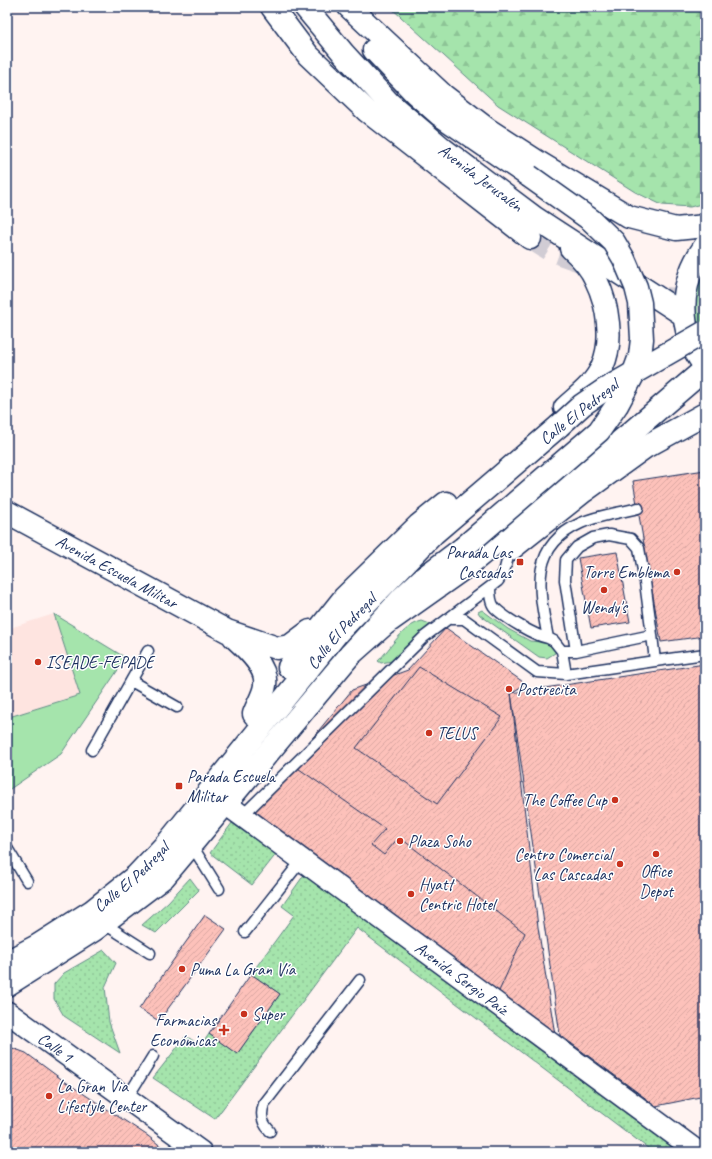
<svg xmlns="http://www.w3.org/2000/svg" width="712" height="1159" font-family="Caveat,sans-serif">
  <defs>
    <pattern id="grass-dots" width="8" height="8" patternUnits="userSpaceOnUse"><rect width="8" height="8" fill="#a5e4ac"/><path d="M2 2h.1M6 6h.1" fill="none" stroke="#8dc496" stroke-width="1.8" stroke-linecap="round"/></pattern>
    <pattern id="forest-firs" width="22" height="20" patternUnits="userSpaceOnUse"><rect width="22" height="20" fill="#a5e4ac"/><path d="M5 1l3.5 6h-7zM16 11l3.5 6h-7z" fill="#8dc496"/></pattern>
    <pattern id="building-hatch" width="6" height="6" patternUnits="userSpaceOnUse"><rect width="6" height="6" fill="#fdc1ba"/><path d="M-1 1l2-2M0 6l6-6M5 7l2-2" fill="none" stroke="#d8a6a2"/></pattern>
  </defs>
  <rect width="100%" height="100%" fill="#fff3f1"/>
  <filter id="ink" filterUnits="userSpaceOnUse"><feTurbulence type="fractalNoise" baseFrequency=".025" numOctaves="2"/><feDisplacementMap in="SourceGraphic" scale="8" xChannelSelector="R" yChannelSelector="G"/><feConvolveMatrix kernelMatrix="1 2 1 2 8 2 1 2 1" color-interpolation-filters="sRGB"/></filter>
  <g filter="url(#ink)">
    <path fill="#fee4e0" d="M54 614 80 695 9 717 7 712V629Z"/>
    <path fill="url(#grass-dots)" stroke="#608a85" d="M232 823 277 853 252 885 210 853Z
      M306 872 680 1152H653L357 928 215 1119 153 1078 186 1036 201 1046 209 1034 237 1054 280 994 251 974 294 915 282 906Z
      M190 878 199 890 156 933 142 925 168 902Z
      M104 950 116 963 105 987 109 1022 120 1053 64 1016 54 999V984L64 973Z"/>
    <path fill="url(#forest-firs)" stroke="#608a85" d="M390 7H705V203L690 207 662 205 635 192 498 105Z"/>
    <path fill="#a5e4ac" stroke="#608a85" d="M705 267V345C693 321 691 291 705 267Z
      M482 610 508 629 530 641 551 643 556 650 555 653 547 658 539 657 480 615 478 612Z
      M54 614 126 658 61 754 7 791V712L9 717 80 695Z
      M422 621 430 624 392 661 381 663 378 661C392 647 402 626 422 621Z"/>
    <path fill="url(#building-hatch)" stroke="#1b2f5e" d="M705 470V636L661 642 633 481Z
      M617 552 630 622 591 628 578 558Z
      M446 628 526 684 511 693 538 927 555 1035 244 821 352 690 408 670Z
      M705 664V1096L656 1106 560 1035 511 693Z
      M419 667 502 717 437 804 356 748Z
      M292 764 385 829 371 845 384 855 399 837 525 933 496 998 244 821Z
      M205 915 226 929 159 1021 139 1009Z
      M251 974 280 994 237 1054 209 1034Z
      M7 1046 26 1053 64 1081 148 1136 168 1152H7Z"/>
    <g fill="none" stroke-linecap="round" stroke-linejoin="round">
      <path stroke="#d1ccd4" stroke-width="22" stroke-dasharray="22 11" stroke-linecap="butt" d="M530 238 549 250 591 265
        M666 298 705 302"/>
      <g stroke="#1b2f5e" stroke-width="13">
        <path id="lane" d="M490 587C490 594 490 603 495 608 505 618 535 636 548 638 539 591 528 547 581 523 598 515 620 513 638 508
          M451 619H464L537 672 566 674 655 661 652 635 576 651H562L566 674
          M548 638 554 641 562 651
          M576 651 565 580 566 560 577 547 593 538 609 535 631 539 639 548 645 582 652 635
          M655 661 705 654
          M131 681 177 707
          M92 750 148 651
          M241 817 424 637 498 581 504 572 510 550
          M191 844 219 889
          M7 848 27 881
          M103 923 150 953
          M245 932 301 861
          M127 1098 153 1056
          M270 1131C262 1123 260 1115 264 1104L360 980"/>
      </g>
      <g stroke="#1b2f5e" stroke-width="24">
        <g id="street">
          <path id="s1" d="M226 804 698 1152"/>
          <path id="s2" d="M7 1012 201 1152"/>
        </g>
      </g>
      <g stroke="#1b2f5e" stroke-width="25">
        <g id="secondary">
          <path d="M705 246C679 282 676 330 705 366"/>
          <path id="s3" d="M7 512 227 631 277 648 290 646 310 631"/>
          <path d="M511 549 584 491 645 447 705 414"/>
          <path d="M234 637C246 648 268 667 265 685 264 695 257 705 254 714"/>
          <path d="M289 667 344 598 419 525 446 503"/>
          <path id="s4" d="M7 962 37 946 92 911 136 876 170 840 338 632 433 534 559 426"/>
          <path d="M7 985 94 930 164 877 350 655 385 624 467 566 628 435 705 369"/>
        </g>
      </g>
      <g stroke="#1b2f5e" stroke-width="25">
        <g id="primary">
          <path d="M272 7 308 55 367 111 530 238"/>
          <path id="s5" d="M305 7 344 54 390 104 443 149 535 218 684 315"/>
          <path d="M349 7 444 96 487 129 541 164 629 217 676 229 705 226"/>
          <path d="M374 50 415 93 440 115 529 176"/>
          <path d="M565 408C578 396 595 384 602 367 614 342 608 304 596 280 591 268 581 257 571 248"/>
          <path d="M350 655 403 597 422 579 463 548"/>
        </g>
      </g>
      <use href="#lane" stroke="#fff" stroke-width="10"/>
      <use href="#street" stroke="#fff" stroke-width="21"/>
      <use href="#secondary" stroke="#fff" stroke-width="22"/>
      <use href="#primary" stroke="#fff" stroke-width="22"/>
      <g stroke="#1b2f5e" stroke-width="25" stroke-linecap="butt">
        <path id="secondary-bridge" d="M559 426 582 405 604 390 705 332"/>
      </g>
      <g stroke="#1b2f5e" stroke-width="25" stroke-linecap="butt">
        <path id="primary-bridge" d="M463 548 599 431 617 405 633 375 640 356 642 339 640 303 636 287 624 259 614 242 591 220 529 176"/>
      </g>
      <use href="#secondary-bridge" stroke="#fff" stroke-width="22"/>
      <use href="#primary-bridge" stroke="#fff" stroke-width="22"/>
    </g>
  </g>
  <g fill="#c8321e" stroke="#fff" stroke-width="1.5">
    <rect x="516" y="558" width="8" height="8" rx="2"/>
    <circle cx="677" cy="572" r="4"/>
    <circle cx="604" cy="590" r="4"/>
    <circle cx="38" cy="662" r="4"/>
    <circle cx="509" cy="689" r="4"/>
    <circle cx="429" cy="733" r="4"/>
    <rect x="175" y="782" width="8" height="8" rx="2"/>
    <circle cx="615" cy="800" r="4"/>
    <circle cx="400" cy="841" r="4"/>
    <circle cx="656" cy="854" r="4"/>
    <circle cx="620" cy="864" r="4"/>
    <circle cx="411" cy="894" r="4"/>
    <circle cx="182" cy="969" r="4"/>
    <circle cx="244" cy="1014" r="4"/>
    <path d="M222 1024h4v4h4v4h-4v4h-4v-4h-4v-4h4z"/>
    <circle cx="49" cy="1096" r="4"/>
  </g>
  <g text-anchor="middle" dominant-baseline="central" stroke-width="3" stroke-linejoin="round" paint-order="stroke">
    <g font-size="17" fill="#1b2f5e" stroke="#fff">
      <text stroke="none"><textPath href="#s5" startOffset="246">Avenida Jerusalén</textPath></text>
      <text transform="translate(579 412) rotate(-38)">Calle El Pedregal</text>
      <text stroke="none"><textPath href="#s3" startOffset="125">Avenida Escuela Militar</textPath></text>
      <text stroke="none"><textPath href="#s4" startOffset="475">Calle El Pedregal</textPath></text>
      <text stroke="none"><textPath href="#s4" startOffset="151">Calle El Pedregal</textPath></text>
      <text stroke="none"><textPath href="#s1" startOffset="293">Avenida Sergio Paíz</textPath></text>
      <text stroke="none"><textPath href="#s2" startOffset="60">Calle 1</textPath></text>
    </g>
    <g font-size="17" fill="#1b2f5e" stroke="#fff" text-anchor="start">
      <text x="512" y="552" text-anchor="end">Parada Las<tspan x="512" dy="20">Cascadas</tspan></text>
      <text x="669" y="572" text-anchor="end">Torre Emblema</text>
      <text x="604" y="607" text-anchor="middle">Wendy's</text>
      <text x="46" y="662">ISEADE-FEPADE</text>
      <text x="517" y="689">Postrecita</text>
      <text x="437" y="733">TELUS</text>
      <text x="187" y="776">Parada Escuela<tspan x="187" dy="20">Militar</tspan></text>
      <text x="607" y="800" text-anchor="end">The Coffee Cup</text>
      <text x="408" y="841">Plaza Soho</text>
      <text x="612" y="854" text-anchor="end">Centro Comercial<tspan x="612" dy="20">Las Cascadas</tspan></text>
      <text x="656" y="871" text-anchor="middle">Office<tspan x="656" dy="20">Depot</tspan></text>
      <text x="419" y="884">Hyatt<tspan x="419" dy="20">Centric Hotel</tspan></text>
      <text x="190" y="969">Puma La Gran Vía</text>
      <text x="252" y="1014">Super</text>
      <text x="216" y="1020" text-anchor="end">Farmacias<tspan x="216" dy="20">Económicas</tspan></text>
      <text x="57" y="1086">La Gran Via<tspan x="57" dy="20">Lifestyle Center</tspan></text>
    </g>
  </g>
  <rect width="712" height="1159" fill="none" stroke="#fff" stroke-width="24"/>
  <rect x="12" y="12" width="688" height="1135" fill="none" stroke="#1b2f5e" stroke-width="1.5" filter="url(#ink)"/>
</svg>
